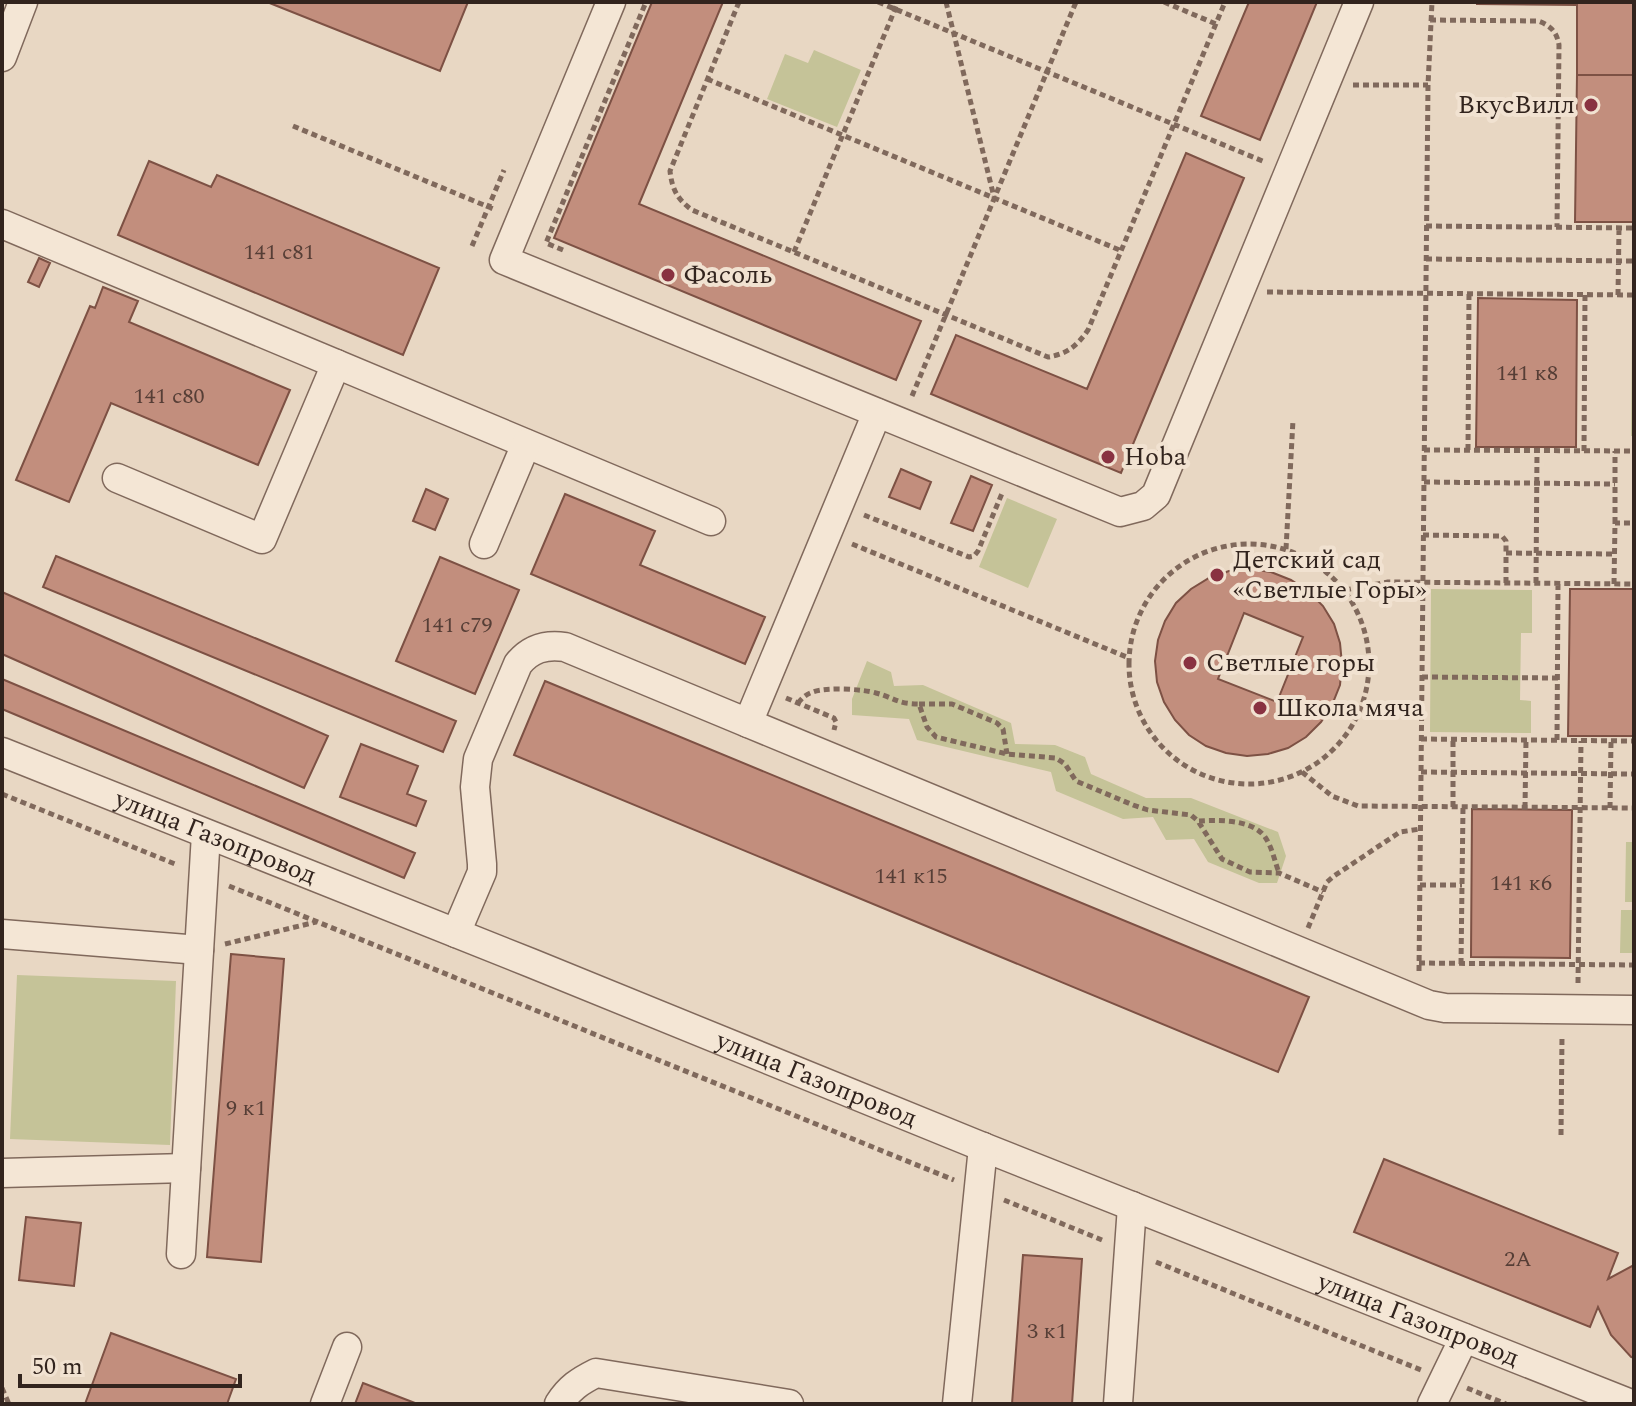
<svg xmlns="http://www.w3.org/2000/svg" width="1636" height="1406" font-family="Spectral,serif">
  <rect width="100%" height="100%" fill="#e8d7c3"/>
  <path fill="#c5c398" d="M814 50 861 70 837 127 767 99 785 54 808 63Z
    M1632 334H1634V436H1631Z
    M1007 498 1057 519 1028 588 979 567Z
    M1431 589 1532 590V633H1521L1520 700 1531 701V733L1430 732Z
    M867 661 891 672 894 686 923 685 1011 723 1015 744 1055 745 1085 757 1091 774 1146 798H1191L1278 832 1286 856 1277 883H1259L1208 862 1194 839 1166 840 1153 817 1123 819 1056 791 1051 772 917 740 909 719 852 715V699Z
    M1626 842H1634V902H1625Z
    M1621 910H1634V953H1620Z
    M17 975 176 981 170 1145 10 1139Z"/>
  <path fill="#c28e7d" stroke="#7d5144" stroke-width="2" fill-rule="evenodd" d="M267 2H468L440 71Z
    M652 2H723L639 204 921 321 896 380 554 238Z
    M1249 2H1317L1260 140 1201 116Z
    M1477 2H1634V75H1577V5L1477 4Z
    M1577 75H1634V222H1575Z
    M1186 153 1244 178 1121 473 931 394 956 335 1087 389Z
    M149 161 211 187 217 175 439 268 403 355 118 235Z
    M39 258 50 263 39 287 28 282Z
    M103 287 138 301 129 322 290 390 258 465 111 403 69 502 16 480 90 306 95 308Z
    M1478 298 1577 300 1576 447H1476Z
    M901 469 931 482 920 509 889 497Z
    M971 476 992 485 973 531 951 523Z
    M426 489 448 499 435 530 413 521Z
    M565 494 655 531 640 565 765 617 745 664 531 574Z
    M56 556 456 721 443 752 43 587Z
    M440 557 519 590 475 694 396 661Z
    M1250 569 1271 572 1291 580 1308 591 1323 606 1334 624 1340 643 1342 664 1340 685 1332 705 1321 722 1306 737 1288 748 1268 754 1247 756 1226 753 1206 746 1189 735 1175 720 1164 702 1157 682 1155 661 1158 640 1165 621 1176 603 1191 589 1209 578 1229 571ZM1244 613 1303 637 1277 702 1218 679Z
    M1570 589H1634V736H1568Z
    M2 592 328 736 304 788 2 654Z
    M2 679 415 853 404 878 2 709Z
    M545 681 1309 997 1278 1072 514 755Z
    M361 744 418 766 407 794 426 801 416 826 340 797Z
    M1472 809 1572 810 1570 958 1471 957Z
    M231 954 284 959 261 1262 207 1257Z
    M1384 1159 1618 1253 1608 1279 1634 1265V1358L1631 1357 1611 1335 1598 1307 1590 1327 1354 1232Z
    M26 1217 81 1223 74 1286 19 1280Z
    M1023 1255 1082 1259 1072 1404H1012Z
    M111 1333 236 1379 227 1404H85Z
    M363 1383 415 1403 355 1404Z"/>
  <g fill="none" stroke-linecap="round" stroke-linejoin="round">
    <g stroke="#80695c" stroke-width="31">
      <g id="minor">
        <path d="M611 2 504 260 1120 512 1143 506 1156 495 1359 2"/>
        <path d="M2 57 23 2"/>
        <path d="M2 224 711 521"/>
        <path d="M117 478 262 539 336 364"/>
        <path d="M484 544 526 444"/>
        <path d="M748 723 1429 1005 1445 1008 1634 1010"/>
        <path id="s1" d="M2 752 531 963 983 1147 1631 1404"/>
        <path d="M456 933 482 872V864L475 787 477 768 478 759 518 664C530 649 545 644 565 647L748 723 877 413"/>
        <path d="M2 934 199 950"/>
        <path d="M2 1173 186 1168"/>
        <path d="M181 1254 206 834"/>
        <path d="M325 1404 347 1347"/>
        <path d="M559 1404C569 1388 580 1381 596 1373L789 1404"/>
        <path d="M957 1404 983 1147"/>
        <path d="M1118 1404 1132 1206"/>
        <path d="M1432 1404 1464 1338"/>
      </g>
    </g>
    <path stroke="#80695c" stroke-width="5" stroke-dasharray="6 4" stroke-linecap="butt" d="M739 2 670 171C672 189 677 199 692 210L1048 357C1067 354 1077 346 1088 330L1225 2
      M878 2 1265 162
      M946 2 994 197
      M1164 2 1216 24
      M1430 20 1538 21C1550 25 1557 32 1559 45L1557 227
      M707 79 1122 251
      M1353 85H1428
      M293 126 496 210
      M1426 226 1634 228
      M472 246 504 170
      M563 250 546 243 646 2
      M794 252 898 2
      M1426 259 1634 261
      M1267 292 1634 295
      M1618 295 1619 228
      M912 396 1076 2
      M1424 450 1634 451
      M1468 450 1469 294
      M1584 451 1585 295
      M1424 482 1615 484
      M864 515 969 557 974 556 978 551 1003 491
      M1615 523V451
      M1423 535 1502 536 1506 541V553
      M852 544 1129 658
      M1129 664a120 120 0 1 1 240 0a120 120 0 1 1-240 0Z
      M1286 549 1293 420
      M1506 583V553L1614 554
      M1536 583 1537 451
      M1614 584 1615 523H1634
      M1345 590 1388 582 1634 584
      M1422 677 1558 678
      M786 698 834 718 836 722 834 730
      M798 703C802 698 806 694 813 692 826 687 863 689 876 693 895 698 897 704 919 704L927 727 936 737 1007 754 1056 758 1065 764 1076 781 1133 805 1148 810 1191 815 1198 821 1222 859 1250 872 1279 873 1323 892
      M919 704H952L997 723 1003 729 1007 754
      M1421 739 1634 741
      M1557 740 1558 583
      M1302 772 1332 796 1358 806 1634 808
      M1421 772 1634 774
      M2 794 175 864
      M1453 807V740
      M1525 808 1526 740
      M1610 808 1611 741
      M1199 821C1219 820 1252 819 1265 837 1272 847 1275 862 1279 873
      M1420 885H1462
      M229 886 954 1180
      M1308 928 1327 882 1334 876 1400 832 1420 829
      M225 944 316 922
      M1419 963 1634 965
      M1461 964 1463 807
      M1419 971 1428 85 1432 2
      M1578 983 1581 741
      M1561 1135 1562 1036
      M1004 1200 1102 1240
      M1156 1262 1421 1370
      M2 1388 9 1404
      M1467 1388 1506 1404"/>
    <use href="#minor" stroke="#f4e6d5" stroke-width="28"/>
  </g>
  <g fill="#893241" stroke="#f1e2d1" stroke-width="3">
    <circle cx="1591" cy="105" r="8"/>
    <circle cx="668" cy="275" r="8"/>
    <circle cx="1108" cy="457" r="8"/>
    <circle cx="1217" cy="575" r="8"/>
    <circle cx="1190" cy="663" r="8"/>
    <circle cx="1260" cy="708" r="8"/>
  </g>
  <g text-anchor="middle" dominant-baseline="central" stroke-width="8" stroke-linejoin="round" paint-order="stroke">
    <g font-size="22" fill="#563e36">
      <text x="279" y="252">141 с81</text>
      <text x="1527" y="373">141 к8</text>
      <text x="169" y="396">141 с80</text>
      <text x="457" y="625">141 с79</text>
      <text x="911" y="876">141 к15</text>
      <text x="1521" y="883">141 к6</text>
      <text x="246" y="1108">9 к1</text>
      <text x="1518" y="1259">2А</text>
      <text x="1047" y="1331">3 к1</text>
    </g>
    <g font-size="26" fill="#32241e" stroke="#f1e2d1" text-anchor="start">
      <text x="1575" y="105" text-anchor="end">ВкусВилл</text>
      <text x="684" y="275">Фасоль</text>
      <text x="1124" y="457">Hoba</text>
      <text x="1233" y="560">Детский сад<tspan x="1233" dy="30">«Светлые Горы»</tspan></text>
      <text x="1206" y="663">Светлые горы</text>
      <text x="1276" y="708">Школа мяча</text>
    </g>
    <g font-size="26" fill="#32241e" stroke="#f1e2d1">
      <text stroke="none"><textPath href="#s1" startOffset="230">улица Газопровод</textPath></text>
      <text stroke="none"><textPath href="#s1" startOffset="878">улица Газопровод</textPath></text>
      <text stroke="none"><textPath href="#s1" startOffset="1526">улица Газопровод</textPath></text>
    </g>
  </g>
  <rect width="1636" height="1406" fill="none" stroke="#32241e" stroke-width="8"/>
  <path d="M20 1374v12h220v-12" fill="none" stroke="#32241e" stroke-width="4"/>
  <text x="32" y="1374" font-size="24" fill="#32241e" stroke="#f1e2d1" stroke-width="6" paint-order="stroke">50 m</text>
</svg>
